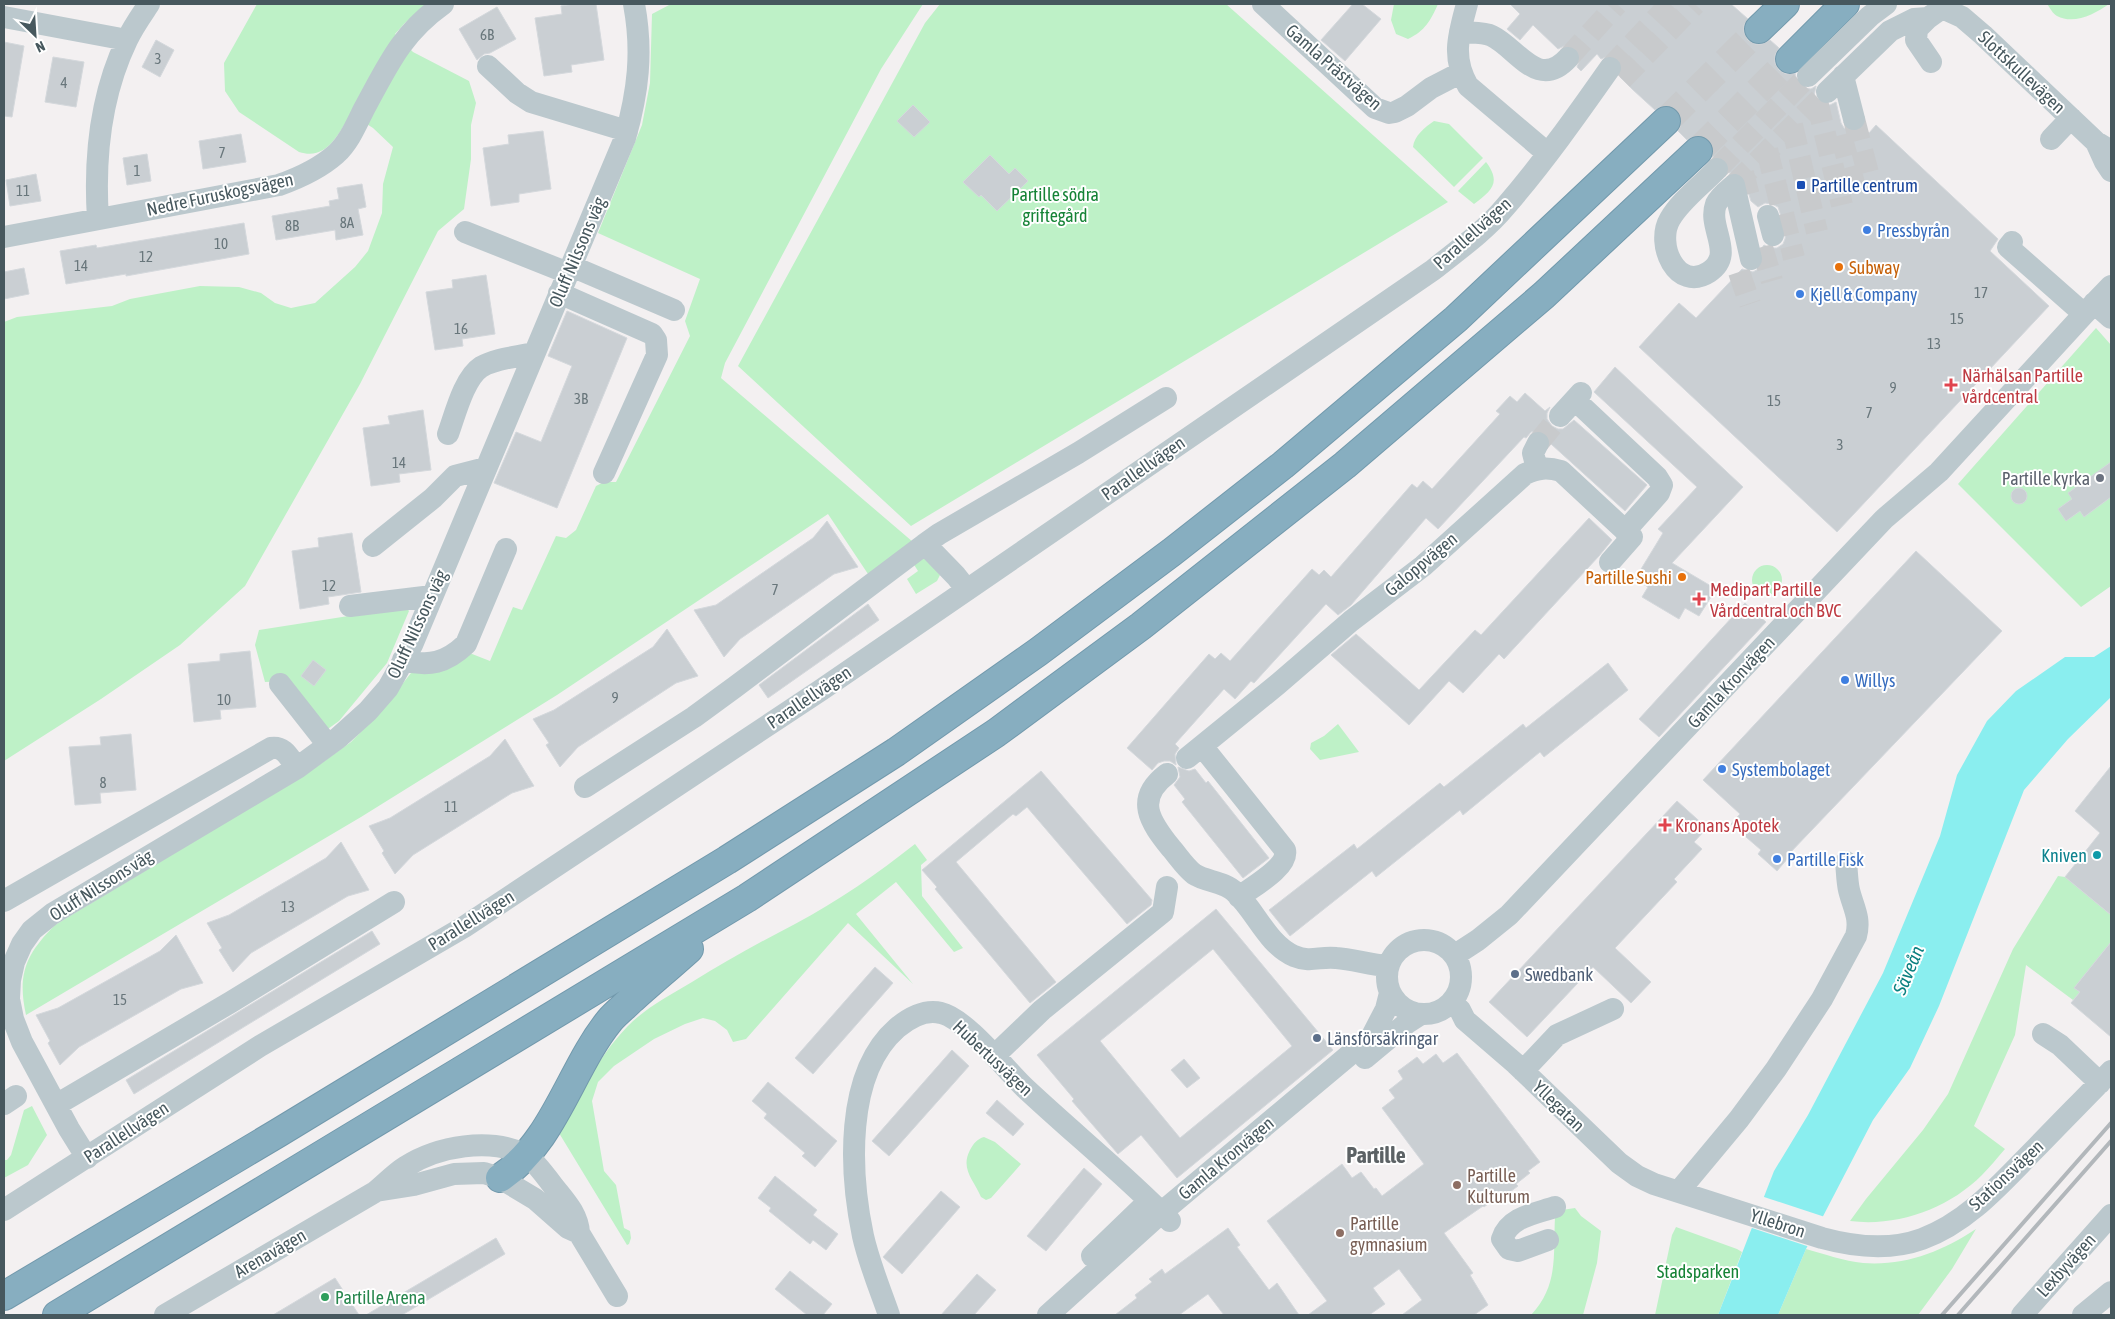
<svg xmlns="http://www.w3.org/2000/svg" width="2115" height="1319" font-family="'Asap Condensed',sans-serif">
  <rect width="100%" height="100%" fill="#f3f0f1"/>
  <path fill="#bef1c7" d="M257 4H426L404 24 395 34 413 52 469 81 476 103 471 125V159L464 209 438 231 360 384 245 586 180 645 101 699 4 761V322L17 317 112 306 130 299 200 286 239 287 261 293 275 303 291 308 315 303 355 267 368 251 382 213 383 184 393 147 373 128 351 114C338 134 327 161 299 152L239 112 225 91 224 63Z
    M671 4H923L881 69 725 363 721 378 913 542 940 575 937 581 916 594 907 579 918 571 904 549 868 574 828 514 557 695 361 817 26 1015C17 974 26 954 55 925L309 772 351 742 382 710 411 673 467 652 490 661 513 607 522 610 556 536 566 538 576 530 596 486 604 482H616L690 336 685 321 700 279 598 233 642 125 650 83 652 14Z
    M940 4H1226L1448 202 911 526 738 366 925 23Z
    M1394 4H1438C1431 20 1425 31 1408 39L1396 34 1391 20Z
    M2047 4H2109C2095 14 2074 25 2057 16 2053 14 2050 8 2047 4Z
    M1434 121 1449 124 1483 158 1454 187 1413 147C1414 136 1425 127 1434 121Z
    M1486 162C1502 183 1491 191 1474 204L1458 191Z
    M2096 328 2111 345V586L2081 607 1958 484Z
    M1752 580a15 15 0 1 1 30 0a15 15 0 1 1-30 0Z
    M406 607 409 611 387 663 339 721 325 731 288 681 265 682 255 645 259 630Z
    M1338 724 1359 752 1320 760 1310 749 1311 743 1324 736Z
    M915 844 927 860 921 865 922 896 963 948 954 952 896 882 856 914 913 984 848 923 746 1039 733 1042 727 1030 715 1021 703 1018 685 1024 654 1039 614 1066 598 1082 592 1101 604 1171 616 1185 624 1228 630 1231 631 1238 629 1244 627 1245 559 1133C578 1097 598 1057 627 1027 645 1008 669 996 692 982 726 961 760 942 795 924 838 901 877 874 915 844Z
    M2058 876 2065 877 2111 915V942L2074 988 2080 992 2073 1000 2026 965 2015 1035 1974 1126 2005 1149C1997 1158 1990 1167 1982 1175 1948 1209 1897 1227 1850 1221L1866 1199 1923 1130 1948 1094 2013 949Z
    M32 1106 47 1135 28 1165 4 1178V1160H7L11 1155 24 1110Z
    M984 1137 995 1142 1021 1164 991 1198 986 1200 981 1197C974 1180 960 1169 970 1150 974 1143 977 1139 984 1137Z
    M1575 1208 1581 1216 1601 1231 1597 1263 1583 1315H1531C1559 1285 1553 1255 1555 1217L1562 1210Z
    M1676 1227 1737 1249 1742 1252 1718 1315H1655L1672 1235Z
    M1976 1229 1952 1269 1918 1315H1778L1806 1249C1824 1254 1844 1261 1863 1263 1905 1266 1941 1252 1976 1229Z"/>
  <path fill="#8aeeef" d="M2111 646V697L2068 739 2024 790 1939 1006 1910 1068 1873 1120 1806 1249 1778 1315H1718L1774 1171 1808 1115 1883 973 1940 836 1957 775 1987 721 2016 691 2065 657H2094Z"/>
  <path fill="#f3f0f1" d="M1761 1196 1825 1217 1810 1247 1749 1227Z"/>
  <path fill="#cacfd3" stroke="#d4d8dc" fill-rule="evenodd" d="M574 4H596L604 60 571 65 572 72 544 76 535 18 562 14 561 6Z
    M1353 4H1362L1381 19 1345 61 1321 40Z
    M1510 4H1731L1748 19 1744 25V32L1748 40 1755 44H1762L1770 40 1779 48 1775 55V63L1779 70 1786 74 1795 73 1798 85 1804 88 1811 89 1816 86 1814 96 1818 101 1823 104 1830 105 1836 102 1841 123 1844 128 1850 131 1858 132 1864 128 1869 133 1876 125 1998 239 1990 251 2049 306 1837 532 1639 347 1679 303 1696 318 1742 269 1753 272 1760 268 1764 262 1762 248 1764 245 1770 248H1777L1783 244 1785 239 1786 232 1778 207 1772 204 1765 203 1758 207 1751 201 1743 176 1738 172 1729 173 1730 166 1726 159 1720 156 1712 157 1713 148 1709 140 1703 136H1695L1687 140 1678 131 1681 125V118L1677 110 1670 106H1663L1655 110 1632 89 1620 77 1623 69 1622 62 1617 57 1611 55 1601 59 1597 54 1581 71 1577 67 1581 56 1578 49 1572 46 1566 45 1558 49 1533 25 1520 40 1507 29 1520 14Z
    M497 7 516 39 490 53 484 54 477 60 459 29Z
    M156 40 174 50 160 77 142 67Z
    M4 42 24 46 12 117 4 116Z
    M53 57 84 62 76 107 45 102Z
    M913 105 930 122 914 137 897 121Z
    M543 131 551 189 519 194V202L491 206 483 148 509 144 508 135Z
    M241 134 246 162 203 169 199 141Z
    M147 154 151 181 127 185 123 158Z
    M990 155 1009 174 1015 168 1028 181 997 211 981 195 979 197 963 182Z
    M36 174 41 201 10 206 6 180Z
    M362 184 366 207 358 209 363 235 336 240 335 230 276 240 272 216 330 206 329 201 339 199 337 188Z
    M244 223 249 254 126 276V274L66 284 60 251 96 245 97 248Z
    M24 268 29 294 4 299V272Z
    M486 275 495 334 462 339 463 346 435 350 426 292 453 288 452 280Z
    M567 311 627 338 557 508 494 483 516 432 541 442 572 366 548 356Z
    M1615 367 1743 487 1672 563 1716 589 1699 616 1685 608 1679 619 1642 597 1648 587 1635 579 1663 533 1658 529 1697 487 1594 392Z
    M1525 393 1545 411 1550 407 1547 413V419L1552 426 1558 429H1563L1574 420 1647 485 1625 511 1551 444 1549 436 1544 432 1538 430 1531 432 1526 438 1524 437 1438 529 1426 518 1351 605 1338 615 1326 604 1254 683 1251 681 1235 699 1224 689 1175 744 1179 748 1175 754 1176 765 1170 761H1164L1158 763 1152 770 1127 748 1209 654 1215 659 1221 653 1230 661 1312 569 1319 575 1324 570 1331 577 1412 484 1417 488 1423 481 1432 489 1500 414 1496 411 1510 396 1517 402Z
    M423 410 431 470 399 474 400 482 371 486 363 428 390 424 388 416Z
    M2111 462V497L2084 517 2080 511 2066 521 2058 509 2072 499 2068 493Z
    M2011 496a8 8 0 1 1 16 0a8 8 0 1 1-16 0Z
    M1589 518 1612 540 1599 556 1504 659 1499 654 1463 693 1449 681 1409 725 1331 655 1356 634 1419 690 1475 630 1481 635Z
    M827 521 858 567 834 574 740 639 724 657 694 610 716 605 813 538Z
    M352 533 361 592 328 597 329 604 300 609 292 551 319 547 318 538Z
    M1916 551 2002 631 1788 855 1789 857 1777 871 1758 854 1761 850 1731 824 1740 814 1703 780Z
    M1745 603 1766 622 1659 737 1639 719Z
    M868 604 879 620 768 698 759 685Z
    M667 629 698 676 676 683 578 747 560 767 546 745 549 743 533 719 554 710 653 647Z
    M250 651 256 707 220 710 221 719 194 722 188 664 220 661V654Z
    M313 660 326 670 314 686 301 676Z
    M1608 663 1628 690 1544 757 1540 752 1463 815 1460 810 1376 877 1372 871 1290 936 1269 910 1354 844 1357 849 1440 783 1444 787 1523 724 1526 728Z
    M131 734 136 790 100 793 101 803 75 805 69 747 101 745 100 737Z
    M505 739 534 786 512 793 413 855 395 874 382 853 384 851 369 826 390 818 490 756Z
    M2111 766V915L2065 877 2100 833 2075 811Z
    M1178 767 1189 771 1195 769 1206 783 1208 781 1269 858 1243 878 1182 802 1185 799 1174 785 1180 777Z
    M1041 771 1152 900 1151 905 1127 924 1027 807 1016 816 1013 814 956 862 1056 982 1030 1003 935 889 937 887 922 870Z
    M1677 801 1707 828 1694 842 1702 849 1674 879 1677 882 1615 948 1651 982 1631 1003 1593 967 1527 1037 1489 1002Z
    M341 842 369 890 348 896 251 953 233 972 219 950 222 948 207 923 229 915 326 858Z
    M1216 909 1333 1050 1177 1178 1141 1135 1118 1154 1072 1101 1074 1099 1037 1055ZM1213 949 1292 1046 1180 1138 1100 1041Z
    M372 931 380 944 134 1094 126 1080Z
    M176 935 203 983 181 989 79 1047 60 1065 48 1043 50 1041 36 1015 58 1008 160 951Z
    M2111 942V1037L2071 1003 2080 992 2074 988Z
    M875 967 893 983 813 1074 795 1058Z
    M952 1050 969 1066 889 1156 872 1141Z
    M1457 1053 1540 1162 1528 1171 1530 1173 1516 1184 1518 1186 1499 1200 1497 1197 1484 1207 1483 1206 1444 1233 1473 1273 1470 1275 1488 1305 1474 1315H1402L1422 1300 1399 1269 1373 1288 1385 1304 1369 1315H1308L1327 1301 1267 1221 1342 1164 1352 1178 1361 1172 1374 1189 1376 1188 1382 1196 1424 1164 1382 1108 1395 1098 1389 1090 1403 1079 1398 1071 1417 1057 1423 1064 1436 1054 1443 1063Z
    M1184 1059 1200 1078 1187 1088 1171 1070Z
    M768 1082 837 1141 815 1167 802 1156 805 1153 764 1118 767 1114 752 1101Z
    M997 1100 1024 1124 1013 1136 986 1113Z
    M1084 1168 1102 1184 1046 1251 1027 1236Z
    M775 1176 817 1210 813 1215 838 1234 826 1250 813 1240 810 1244 769 1211 771 1208 758 1198Z
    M941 1191 960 1207 902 1274 883 1257Z
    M1228 1228 1240 1245 1237 1247 1269 1290 1277 1283 1299 1315H1224L1208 1294 1179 1315H1115L1137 1298 1135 1295 1152 1282 1149 1279 1162 1269 1165 1274Z
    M496 1238 505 1254 402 1315H366Z
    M790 1271 832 1304 823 1315H807L775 1289Z
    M977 1274 996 1290 974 1315H941Z
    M335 1278 359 1315H273Z"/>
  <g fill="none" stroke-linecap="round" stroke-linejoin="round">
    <path stroke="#c8cacc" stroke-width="22" stroke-dasharray="22 11" stroke-linecap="butt" d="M1568 58 1617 4
      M1610 68 1670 4
      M1622 79 1695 4
      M1817 101 1842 205
      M1854 119 1869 177
      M1792 125 1817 232
      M1841 135 1856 191
      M1767 150 1794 258
      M1717 169 1808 76
      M1743 173 1750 200
      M1734 185 1827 92
      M1762 247 1772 281
      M1739 272 1750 304
      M1538 443 1560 416"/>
    <path stroke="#c8cacc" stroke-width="28" stroke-dasharray="28 14" stroke-linecap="butt" d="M1666 121 1759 29
      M1698 151 1790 59"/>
    <g stroke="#7299ac" stroke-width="30">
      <path id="highway" d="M1759 29 1785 4
        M1790 59 1845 4
        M500 1178C555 1141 570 1069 610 1020 616 1013 625 1006 632 999 651 982 670 966 689 949
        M4 1296 278 1133 727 860 896 752 1038 652 1172 552 1283 465 1456 319 1666 121
        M57 1315 747 898 996 733 1141 626 1345 465 1544 295 1698 151"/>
    </g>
    <path stroke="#bbc8cd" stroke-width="22" d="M1263 4 1375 108 1389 113 1395 112 1407 106 1431 88 1460 73
      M1467 4C1459 34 1451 57 1468 86L1547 153
      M1938 4 1942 8 1962 17 1983 35 2096 142 2111 151
      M4 17 127 40
      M1928 18 1917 29 1916 40 1931 62
      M1460 32C1470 33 1484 32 1492 36 1517 48 1538 91 1568 58
      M488 66 517 93 531 102 627 131
      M1808 76 1870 16 1886 4
      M1843 76 1854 119
      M1827 92 1890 31 1914 19 1928 18 1942 8
      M2051 139 2071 118
      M2096 142 2105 162 2111 171
      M1717 169C1702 185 1681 200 1670 219 1655 244 1677 293 1709 272 1736 254 1707 228 1716 204 1720 196 1727 191 1734 185L1751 259
      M1768 216 1773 235
      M98 219C94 158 100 96 127 40 133 27 141 16 149 4
      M465 232 568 273
      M4 237 279 185C299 178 319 169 336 154 349 142 356 125 364 109 388 65 401 34 443 4
      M2012 242 2008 247 2084 314
      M571 266 674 310
      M559 293 652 334 656 340 657 355 604 473
      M2094 303 2111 318
      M1575 400 1657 477 1662 485 1659 493 1625 531
      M1560 416 1581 393
      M448 434C455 415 464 378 481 367 496 358 518 357 534 353
      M1537 469 1533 453 1538 443
      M373 546 433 498 455 476 486 468
      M967 590 956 576 925 544 939 534 1078 453 1166 398
      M350 606 432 596
      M403 660C429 667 446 663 466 644L506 549
      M280 684 328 745
      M1202 746 1285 850C1289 867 1252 887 1239 897
      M1187 758 1278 684 1351 621 1423 566 1525 474C1538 468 1547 467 1561 471L1632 537 1610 562
      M1167 774C1134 799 1150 822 1171 848 1178 856 1185 867 1194 874 1206 882 1224 881 1235 892 1256 911 1267 944 1294 956 1311 963 1320 956 1336 958 1353 959 1370 965 1388 966
      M585 787 694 717 735 687 925 544
      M4 901 271 748C285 746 289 758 297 768
      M1387 977a37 37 0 1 1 74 0a37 37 0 1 1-74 0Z
      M1455 955 1478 940 1509 915 1884 519 1939 472 2084 314 2111 286
      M1452 1002 1460 1010 1465 1020 1516 1064 1619 1163 1637 1176 1654 1184 1822 1238C1855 1247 1889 1251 1922 1239 1969 1222 2003 1181 2037 1147 2061 1122 2086 1097 2111 1071
      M2043 1034 2060 1045 2100 1083
      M994 1056 1042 1010 1163 912 1167 887
      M1365 1058 1407 1023 1421 1014
      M1523 1071 1557 1035 1613 1009
      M4 1104 16 1096
      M56 1105 231 1002 394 902
      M87 1158 69 1129 22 1042 13 1019 9 999 10 980 14 962 22 944 32 930 52 914 297 768 338 738 368 711 388 688 412 645 625 138C638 92 643 52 634 4
      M376 1191 414 1185 454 1174 484 1173 500 1178 535 1199 568 1228 579 1233
      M1679 1191 1739 1119 1776 1069 1822 999 1856 936C1861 918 1853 907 1849 890 1847 881 1847 871 1846 862
      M4 1210 260 1046 464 927 821 690 1433 270C1458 250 1485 231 1505 207 1543 163 1577 115 1610 68
      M1548 1240 1518 1251 1509 1249 1502 1239C1509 1217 1534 1214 1555 1207
      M1092 1256 1149 1201
      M165 1315 375 1192C385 1184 394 1174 405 1167 438 1146 490 1137 526 1155 534 1160 548 1179 554 1187 565 1201 578 1214 579 1233L617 1296
      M889 1315C880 1289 869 1263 863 1236 850 1174 844 1074 897 1028 909 1018 925 1009 941 1013 965 1018 1006 1070 1025 1088 1073 1133 1124 1174 1170 1221
      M1048 1315 1162 1212 1372 1036 1386 1009 1390 993
      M2022 1315 2111 1215
      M2083 1315 2111 1292"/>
    <use href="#highway" stroke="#87aec0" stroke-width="28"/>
    <path stroke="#b2b7bb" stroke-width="4" d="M1942 1315 2111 1123
      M1958 1315 2111 1141"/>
  </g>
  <rect fill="#1a4fb4" stroke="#fff" stroke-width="2" x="1796" y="180" width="10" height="10" rx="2.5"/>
  <g fill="#3f7fe0" stroke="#fff" stroke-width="2">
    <circle cx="1867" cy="230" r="5"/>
    <circle cx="1800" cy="294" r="5"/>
    <circle cx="1845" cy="680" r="5"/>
    <circle cx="1722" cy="769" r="5"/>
    <circle cx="1777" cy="859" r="5"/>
  </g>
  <g fill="#e8710a" stroke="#fff" stroke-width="2">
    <circle cx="1839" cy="267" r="5"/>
    <circle cx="1682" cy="577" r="5"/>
  </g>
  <g fill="#e0444e" stroke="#fff" stroke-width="2">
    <path d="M1948.5 377.5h5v5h5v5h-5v5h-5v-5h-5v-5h5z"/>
    <path d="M1696.5 591.5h5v5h5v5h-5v5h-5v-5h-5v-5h5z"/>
    <path d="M1662.5 817.5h5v5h5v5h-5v5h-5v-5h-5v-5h5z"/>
  </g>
  <circle fill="#6b7280" stroke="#fff" stroke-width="2" cx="2100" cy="478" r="5"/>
  <circle fill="#0f9aa8" stroke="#fff" stroke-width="2" cx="2097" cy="855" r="5"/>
  <g fill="#5c6f8a" stroke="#fff" stroke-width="2">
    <circle cx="1515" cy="974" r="5"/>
    <circle cx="1317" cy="1038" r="5"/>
  </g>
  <g fill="#8d6e63" stroke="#fff" stroke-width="2">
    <circle cx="1457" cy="1185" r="5"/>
    <circle cx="1340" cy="1233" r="5"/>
  </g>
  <circle fill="#2e9e5b" stroke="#fff" stroke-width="2" cx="325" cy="1297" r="5"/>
  <g text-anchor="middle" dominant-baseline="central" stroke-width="4" stroke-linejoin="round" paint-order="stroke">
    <g font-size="15" fill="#68767b">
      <text x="487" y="34">6B</text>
      <text x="158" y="58">3</text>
      <text x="64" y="82">4</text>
      <text x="222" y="152">7</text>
      <text x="137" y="170">1</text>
      <text x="23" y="190">11</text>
      <text x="347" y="222">8A</text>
      <text x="292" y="225">8B</text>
      <text x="221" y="243">10</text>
      <text x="146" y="256">12</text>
      <text x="81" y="265">14</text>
      <text x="1981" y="292">17</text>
      <text x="1957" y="318">15</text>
      <text x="461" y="328">16</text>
      <text x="1934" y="343">13</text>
      <text x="1893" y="387">9</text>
      <text x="581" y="398">3B</text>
      <text x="1774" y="400">15</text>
      <text x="1869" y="412">7</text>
      <text x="1840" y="444">3</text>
      <text x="399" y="462">14</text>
      <text x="329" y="585">12</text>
      <text x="775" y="589">7</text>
      <text x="615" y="697">9</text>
      <text x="224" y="699">10</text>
      <text x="103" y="782">8</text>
      <text x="451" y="806">11</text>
      <text x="288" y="906">13</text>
      <text x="120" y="999">15</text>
    </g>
    <g font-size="18" fill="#47585e" stroke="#fff">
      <text transform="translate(1334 67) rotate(41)">Gamla Prästvägen</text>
      <text transform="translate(2022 72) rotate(43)">Slottskullevägen</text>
      <text transform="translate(220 194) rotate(-12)">Nedre Furuskogsvägen</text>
      <text transform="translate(1472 233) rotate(-42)">Parallellvägen</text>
      <text transform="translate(577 252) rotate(-67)">Oluff Nilssons väg</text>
      <text transform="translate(1143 468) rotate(-35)">Parallellvägen</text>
      <text transform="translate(1421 564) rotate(-40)">Galoppvägen</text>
      <text transform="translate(417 624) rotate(-65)">Oluff Nilssons väg</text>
      <text transform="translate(1731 682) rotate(-47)">Gamla Kronvägen</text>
      <text transform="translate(809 697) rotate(-34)">Parallellvägen</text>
      <text transform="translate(101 885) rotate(-32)">Oluff Nilssons väg</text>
      <text transform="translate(471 920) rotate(-32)">Parallellvägen</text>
      <text transform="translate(993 1058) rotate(43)">Hubertusvägen</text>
      <text transform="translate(1559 1106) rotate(44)">Yllegatan</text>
      <text transform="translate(126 1132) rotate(-33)">Parallellvägen</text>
      <text transform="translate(1226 1158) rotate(-40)">Gamla Kronvägen</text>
      <text transform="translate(2006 1175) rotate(-43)">Stationsvägen</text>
      <text transform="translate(1778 1223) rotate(18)">Yllebron</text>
      <text transform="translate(270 1253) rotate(-30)">Arenavägen</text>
      <text transform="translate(2066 1265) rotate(-48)">Lexbyvägen</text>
    </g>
    <g font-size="18" fill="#164399" stroke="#fff" text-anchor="start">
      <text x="1811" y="185">Partille centrum</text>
    </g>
    <g font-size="18" fill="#158336" stroke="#fff">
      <text x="1055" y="194">Partille södra<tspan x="1055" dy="21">griftegård</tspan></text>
      <text x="1698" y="1271">Stadsparken</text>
    </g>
    <g font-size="18" fill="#366cbe" stroke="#fff" text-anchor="start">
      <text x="1877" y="230">Pressbyrån</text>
      <text x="1810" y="294">Kjell &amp; Company</text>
      <text x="1855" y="680">Willys</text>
      <text x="1732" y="769">Systembolaget</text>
      <text x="1787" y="859">Partille Fisk</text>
    </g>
    <g font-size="18" fill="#c56008" stroke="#fff" text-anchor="start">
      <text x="1849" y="267">Subway</text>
      <text x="1672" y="577" text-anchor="end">Partille Sushi</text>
    </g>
    <g font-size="18" fill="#be3a42" stroke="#fff" text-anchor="start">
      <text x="1962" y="375">Närhälsan Partille<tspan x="1962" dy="21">vårdcentral</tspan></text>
      <text x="1710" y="589">Medipart Partille<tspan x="1710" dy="21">Vårdcentral och BVC</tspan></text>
      <text x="1675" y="825">Kronans Apotek</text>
    </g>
    <g font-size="18" fill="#5b616d" stroke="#fff" text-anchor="end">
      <text x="2090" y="478">Partille kyrka</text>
    </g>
    <g font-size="18" fill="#0d838f" stroke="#fff" text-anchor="end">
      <text x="2087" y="855">Kniven</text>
    </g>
    <g font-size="18" fill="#4e5e75" stroke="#fff" text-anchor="start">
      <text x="1525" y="974">Swedbank</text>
      <text x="1327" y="1038">Länsförsäkringar</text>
    </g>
    <g font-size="18" fill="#785e54" stroke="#fff" text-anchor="start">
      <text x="1467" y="1175">Partille<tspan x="1467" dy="21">Kulturum</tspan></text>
      <text x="1350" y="1223">Partille<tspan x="1350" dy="21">gymnasium</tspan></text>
    </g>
    <g font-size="18" fill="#27864d" stroke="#fff" text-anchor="start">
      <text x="335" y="1297">Partille Arena</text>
    </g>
    <g font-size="19" font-style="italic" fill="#0b8080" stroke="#fff">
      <text transform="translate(1908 970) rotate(-67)">Säveån</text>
    </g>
    <g font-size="22" font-weight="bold" fill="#5c6265" stroke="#fff">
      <text x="1376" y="1155">Partille</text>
    </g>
  </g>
  <rect width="2115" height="1319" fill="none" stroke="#47585e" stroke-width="10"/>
  <g transform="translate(35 35) rotate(155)" stroke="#ffffff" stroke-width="4" paint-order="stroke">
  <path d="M0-4L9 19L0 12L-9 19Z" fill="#47585e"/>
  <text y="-8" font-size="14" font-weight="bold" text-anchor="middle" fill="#47585e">N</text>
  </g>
</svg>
